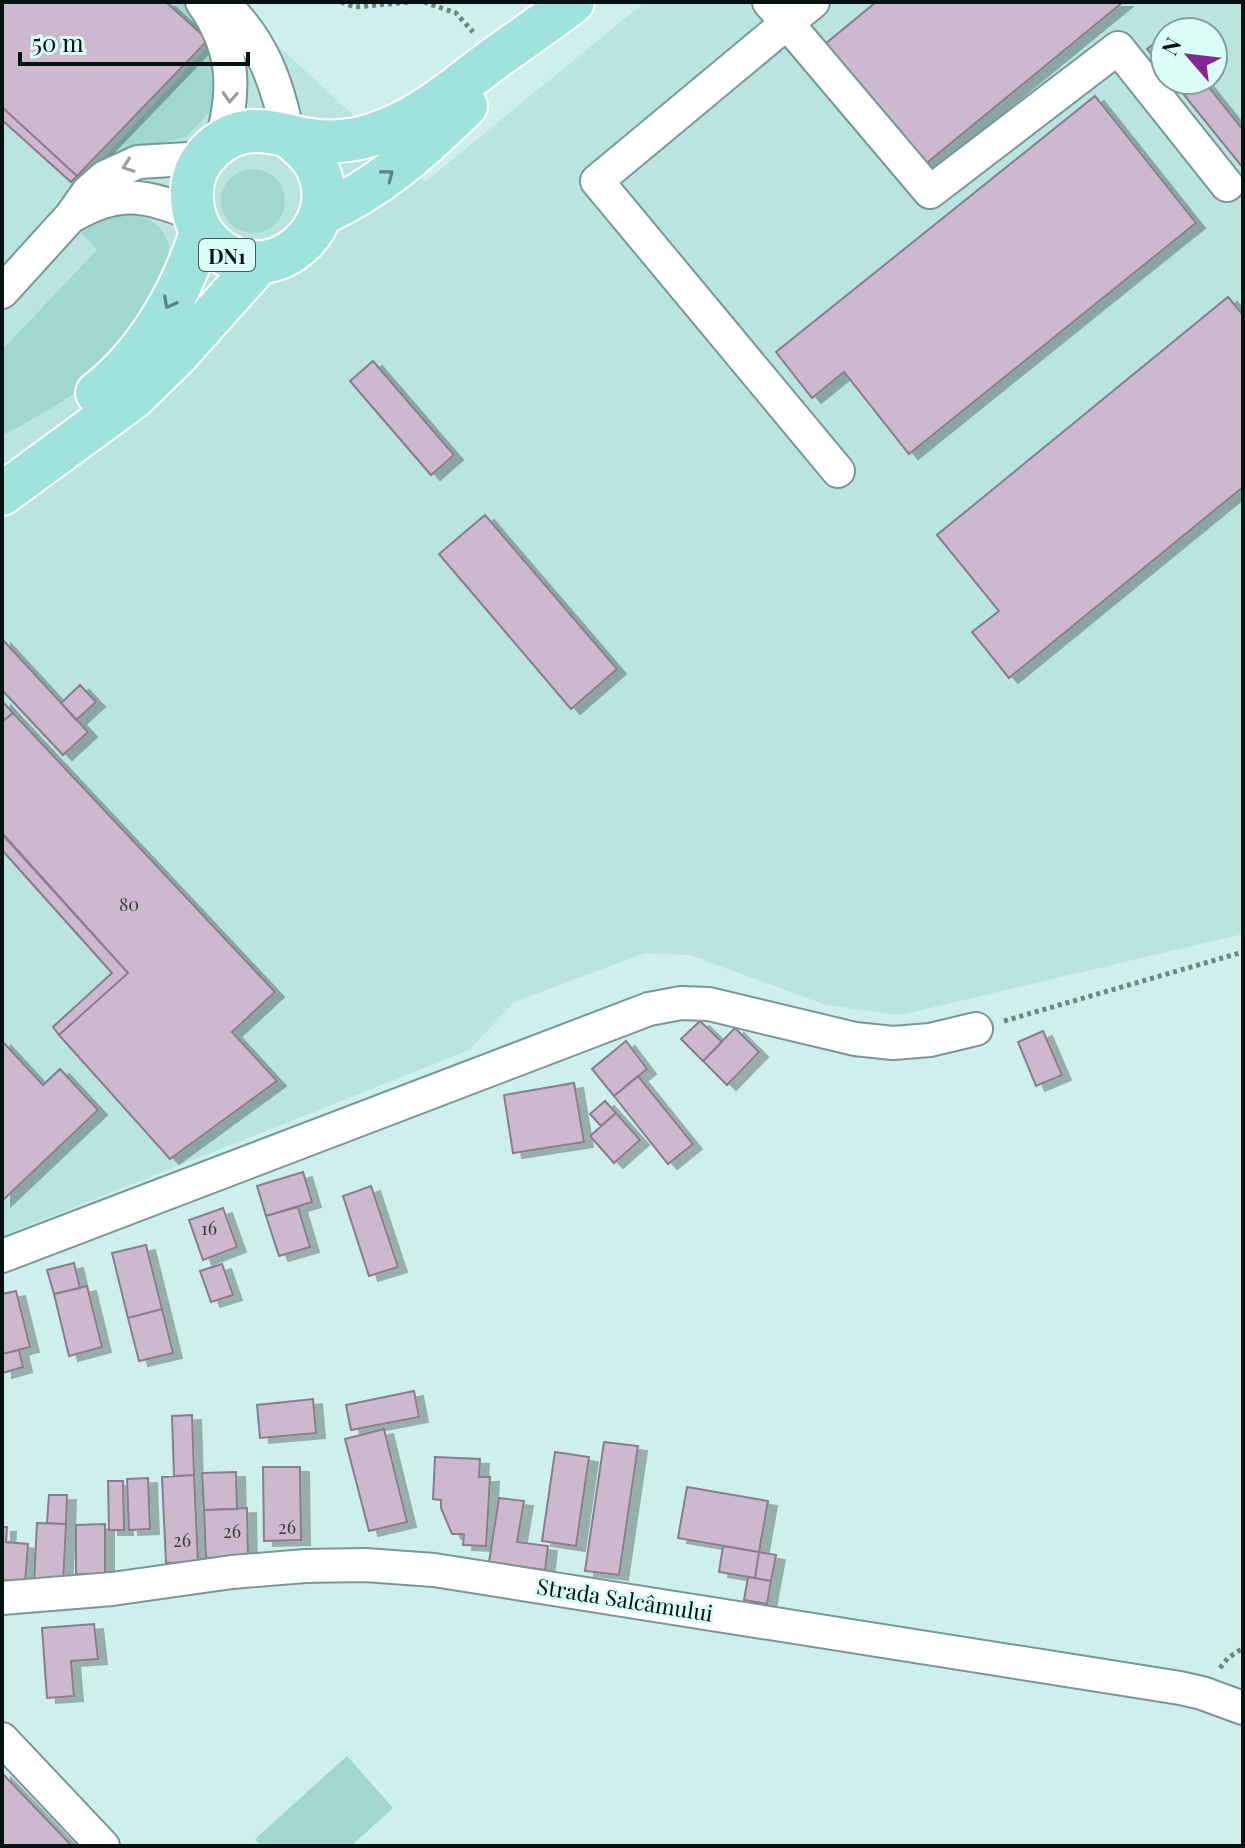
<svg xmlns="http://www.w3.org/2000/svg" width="1245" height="1848" font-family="'Playfair Display',serif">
  <defs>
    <filter id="shadow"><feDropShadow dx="9" dy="5" stdDeviation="0" flood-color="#0004"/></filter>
  </defs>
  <rect width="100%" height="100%" fill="#ceefeb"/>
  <path fill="#b9e4df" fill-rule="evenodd" d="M2 2H231L425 182 645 2H1243V934L900 1015 826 1005 690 955 645 953 514 1002 469 1050 2 1236ZM1165 32H1213V80H1165Z"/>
  <path fill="#a0d7d0" d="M166 2H187L214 38 216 105 187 136 141 149 94 168 204 51 208 40Z
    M221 201a32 32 0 1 1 64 0a32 32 0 1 1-64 0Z
    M124 213C143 216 162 222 168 242 177 277 113 362 86 384 60 405 31 420 2 436V350L97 250 80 231 96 218Z
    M347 1756 393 1808 351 1846H261L255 1839Z"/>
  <path fill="#ccb9ce" stroke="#8c7b8f" stroke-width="2" filter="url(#shadow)" d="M2 2H166L208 40 77 176 2 107Z
    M876 2H1123L923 166 824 45Z
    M1165 35V71L1147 49Z
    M1172 80H1203L1243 130V168Z
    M1095 96 1196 223 909 454 844 372 812 398 776 352Z
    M2 107 77 176 71 182 2 120Z
    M1228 297 1243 315V487L1009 678 972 632 999 611 937 535Z
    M373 361 454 455 431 475 350 381Z
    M485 515 617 669 571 709 439 554Z
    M2 639 88 732 63 755 2 690Z
    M80 685 96 702 76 720 61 703Z
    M2 701 13 713 2 722Z
    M13 713 275 992 232 1032 277 1081 170 1159 59 1035 128 973 2 834V722Z
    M2 833 128 973 59 1035 53 1027 112 973 2 850Z
    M700 1021 722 1042 703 1061 681 1039Z
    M735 1028 759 1052 727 1085 703 1061Z
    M1043 1031 1062 1075 1036 1086 1018 1042Z
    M2 1041 43 1085 60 1069 98 1110 2 1201Z
    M626 1041 647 1069 614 1096 592 1069Z
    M638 1076 693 1144 668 1164 614 1096Z
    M574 1083 584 1142 513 1153 504 1095Z
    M605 1101 616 1113 601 1126 590 1114Z
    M616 1113 640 1140 614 1163 590 1136Z
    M303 1172 312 1202 266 1216 257 1186Z
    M371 1186 398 1267 369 1276 343 1196Z
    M298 1207 310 1247 279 1256 266 1216Z
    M223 1208 237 1247 203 1260 189 1220Z
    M146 1245 162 1309 128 1318 112 1253Z
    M74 1263 80 1288 54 1294 47 1270Z
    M222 1264 233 1295 211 1302 200 1271Z
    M87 1286 102 1347 69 1356 54 1294Z
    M16 1291 30 1347 2 1354V1294Z
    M162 1309 173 1353 139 1361 128 1318Z
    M19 1350 23 1367 3 1373 2 1354Z
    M414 1391 419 1417 351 1430 346 1405Z
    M313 1399 316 1433 260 1438 257 1405Z
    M192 1415 194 1475 174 1476 172 1416Z
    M384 1429 407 1522 369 1531 345 1439Z
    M604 1442 638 1446 619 1575 585 1571Z
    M555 1452 589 1457 576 1546 542 1541Z
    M435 1457 480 1459 479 1477H490L486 1546 463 1545 464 1534H452L441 1508V1500L433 1499Z
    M263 1467H300L301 1540 264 1541Z
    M236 1472 237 1509 204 1510 202 1473Z
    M194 1475 198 1562 166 1563 162 1477Z
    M148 1478 150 1529 129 1530 127 1479Z
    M108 1481H123L124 1530H109Z
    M687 1487 768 1501 759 1552 678 1538Z
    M49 1495H67L66 1524 47 1523Z
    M499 1498 524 1501 517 1542 548 1546 545 1570 489 1562Z
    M247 1508 248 1556 206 1558 204 1510Z
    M37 1523 66 1524 63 1584 34 1583Z
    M105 1524V1574H76V1525Z
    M2 1527H7L6 1542 28 1544 25 1582 2 1580Z
    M723 1546 759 1552 755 1578 719 1572Z
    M759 1552 776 1555 771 1581 755 1578Z
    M748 1577 771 1581 767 1604 744 1600Z
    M94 1624 98 1659 71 1661 74 1696 47 1698 42 1628Z
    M2 1773 72 1846H2Z"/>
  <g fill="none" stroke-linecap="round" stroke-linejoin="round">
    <g stroke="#789894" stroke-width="36">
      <path id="minor" d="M202 2C234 47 237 89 221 142
        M221 2C262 38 278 84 288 136
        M769 2 787 23 597 181 838 471
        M813 2 787 23 930 192 1118 48 1227 185
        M74 215C121 188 146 196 194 214
        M2 292 71 216 88 192 105 177 138 162 204 158
        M2 1256 649 1009 681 1003 709 1004 855 1039 893 1043 930 1040 976 1029
        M2 1598 112 1589 232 1572 305 1566 365 1565 434 1570 1180 1688 1202 1693 1243 1708
        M2 1739 103 1846"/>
    </g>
    <g stroke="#fff" stroke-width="46">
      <path id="major" d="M288 136C297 143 307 151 314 162 352 226 267 296 213 245 197 231 191 211 192 190 193 158 225 130 257 131 277 131 297 139 317 141 342 143 365 139 388 129 428 113 460 84 494 59 520 40 547 22 573 2
        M321 214C378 189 422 149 466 106
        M97 393C147 354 182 292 201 232
        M2 494 133 398 177 355 260 262"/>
    </g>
    <path stroke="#6f8683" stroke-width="5" stroke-dasharray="4 4" stroke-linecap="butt" d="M341 2 355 7 410 2
      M424 2 456 13 473 32
      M1004 1021 1243 952
      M1220 1668 1228 1658 1243 1648"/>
    <use href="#minor" stroke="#fff" stroke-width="32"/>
    <use href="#major" stroke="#a0e3dd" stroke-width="42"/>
  </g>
  <defs><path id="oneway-chevron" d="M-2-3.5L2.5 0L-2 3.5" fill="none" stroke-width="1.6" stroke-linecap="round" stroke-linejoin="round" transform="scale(2)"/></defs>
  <g stroke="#9ba0a0">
    <use href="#oneway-chevron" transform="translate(230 97) rotate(93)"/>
    <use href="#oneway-chevron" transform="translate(128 166) rotate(160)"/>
  </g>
  <g stroke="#5b8581">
    <use href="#oneway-chevron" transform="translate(388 175) rotate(-38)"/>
    <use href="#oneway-chevron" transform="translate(169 303) rotate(118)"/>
  </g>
  <g text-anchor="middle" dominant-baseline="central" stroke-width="6" stroke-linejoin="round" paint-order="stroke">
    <g font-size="18" fill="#383c40">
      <text x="129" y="904">80</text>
      <text x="209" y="1228">16</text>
      <text x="287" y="1527">26</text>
      <text x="232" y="1531">26</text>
      <text x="182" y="1540">26</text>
    </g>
    <rect fill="#dbfdf8" stroke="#465856" stroke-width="2" x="199" y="239" width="56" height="32" rx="6"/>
    <g font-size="20" font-weight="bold" fill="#061211">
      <text x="227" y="255">DN1</text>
    </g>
    <g font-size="22" fill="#061211" stroke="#dbfdf8">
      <text transform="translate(625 1599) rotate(9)">Strada Salcâmului</text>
    </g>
  </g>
  <rect width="1245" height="1848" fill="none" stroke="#061211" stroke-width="8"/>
  <g transform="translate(1189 56) rotate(298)"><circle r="38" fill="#dbfdf8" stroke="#869f9c" stroke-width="2"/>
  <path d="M0-6L14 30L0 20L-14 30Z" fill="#852792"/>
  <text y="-12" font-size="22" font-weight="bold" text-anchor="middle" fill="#061211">N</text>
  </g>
  <path d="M20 52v12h228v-12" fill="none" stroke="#061211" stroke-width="4"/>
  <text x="32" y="52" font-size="24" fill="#061211" stroke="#dbfdf8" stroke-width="6" paint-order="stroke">50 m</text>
</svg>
